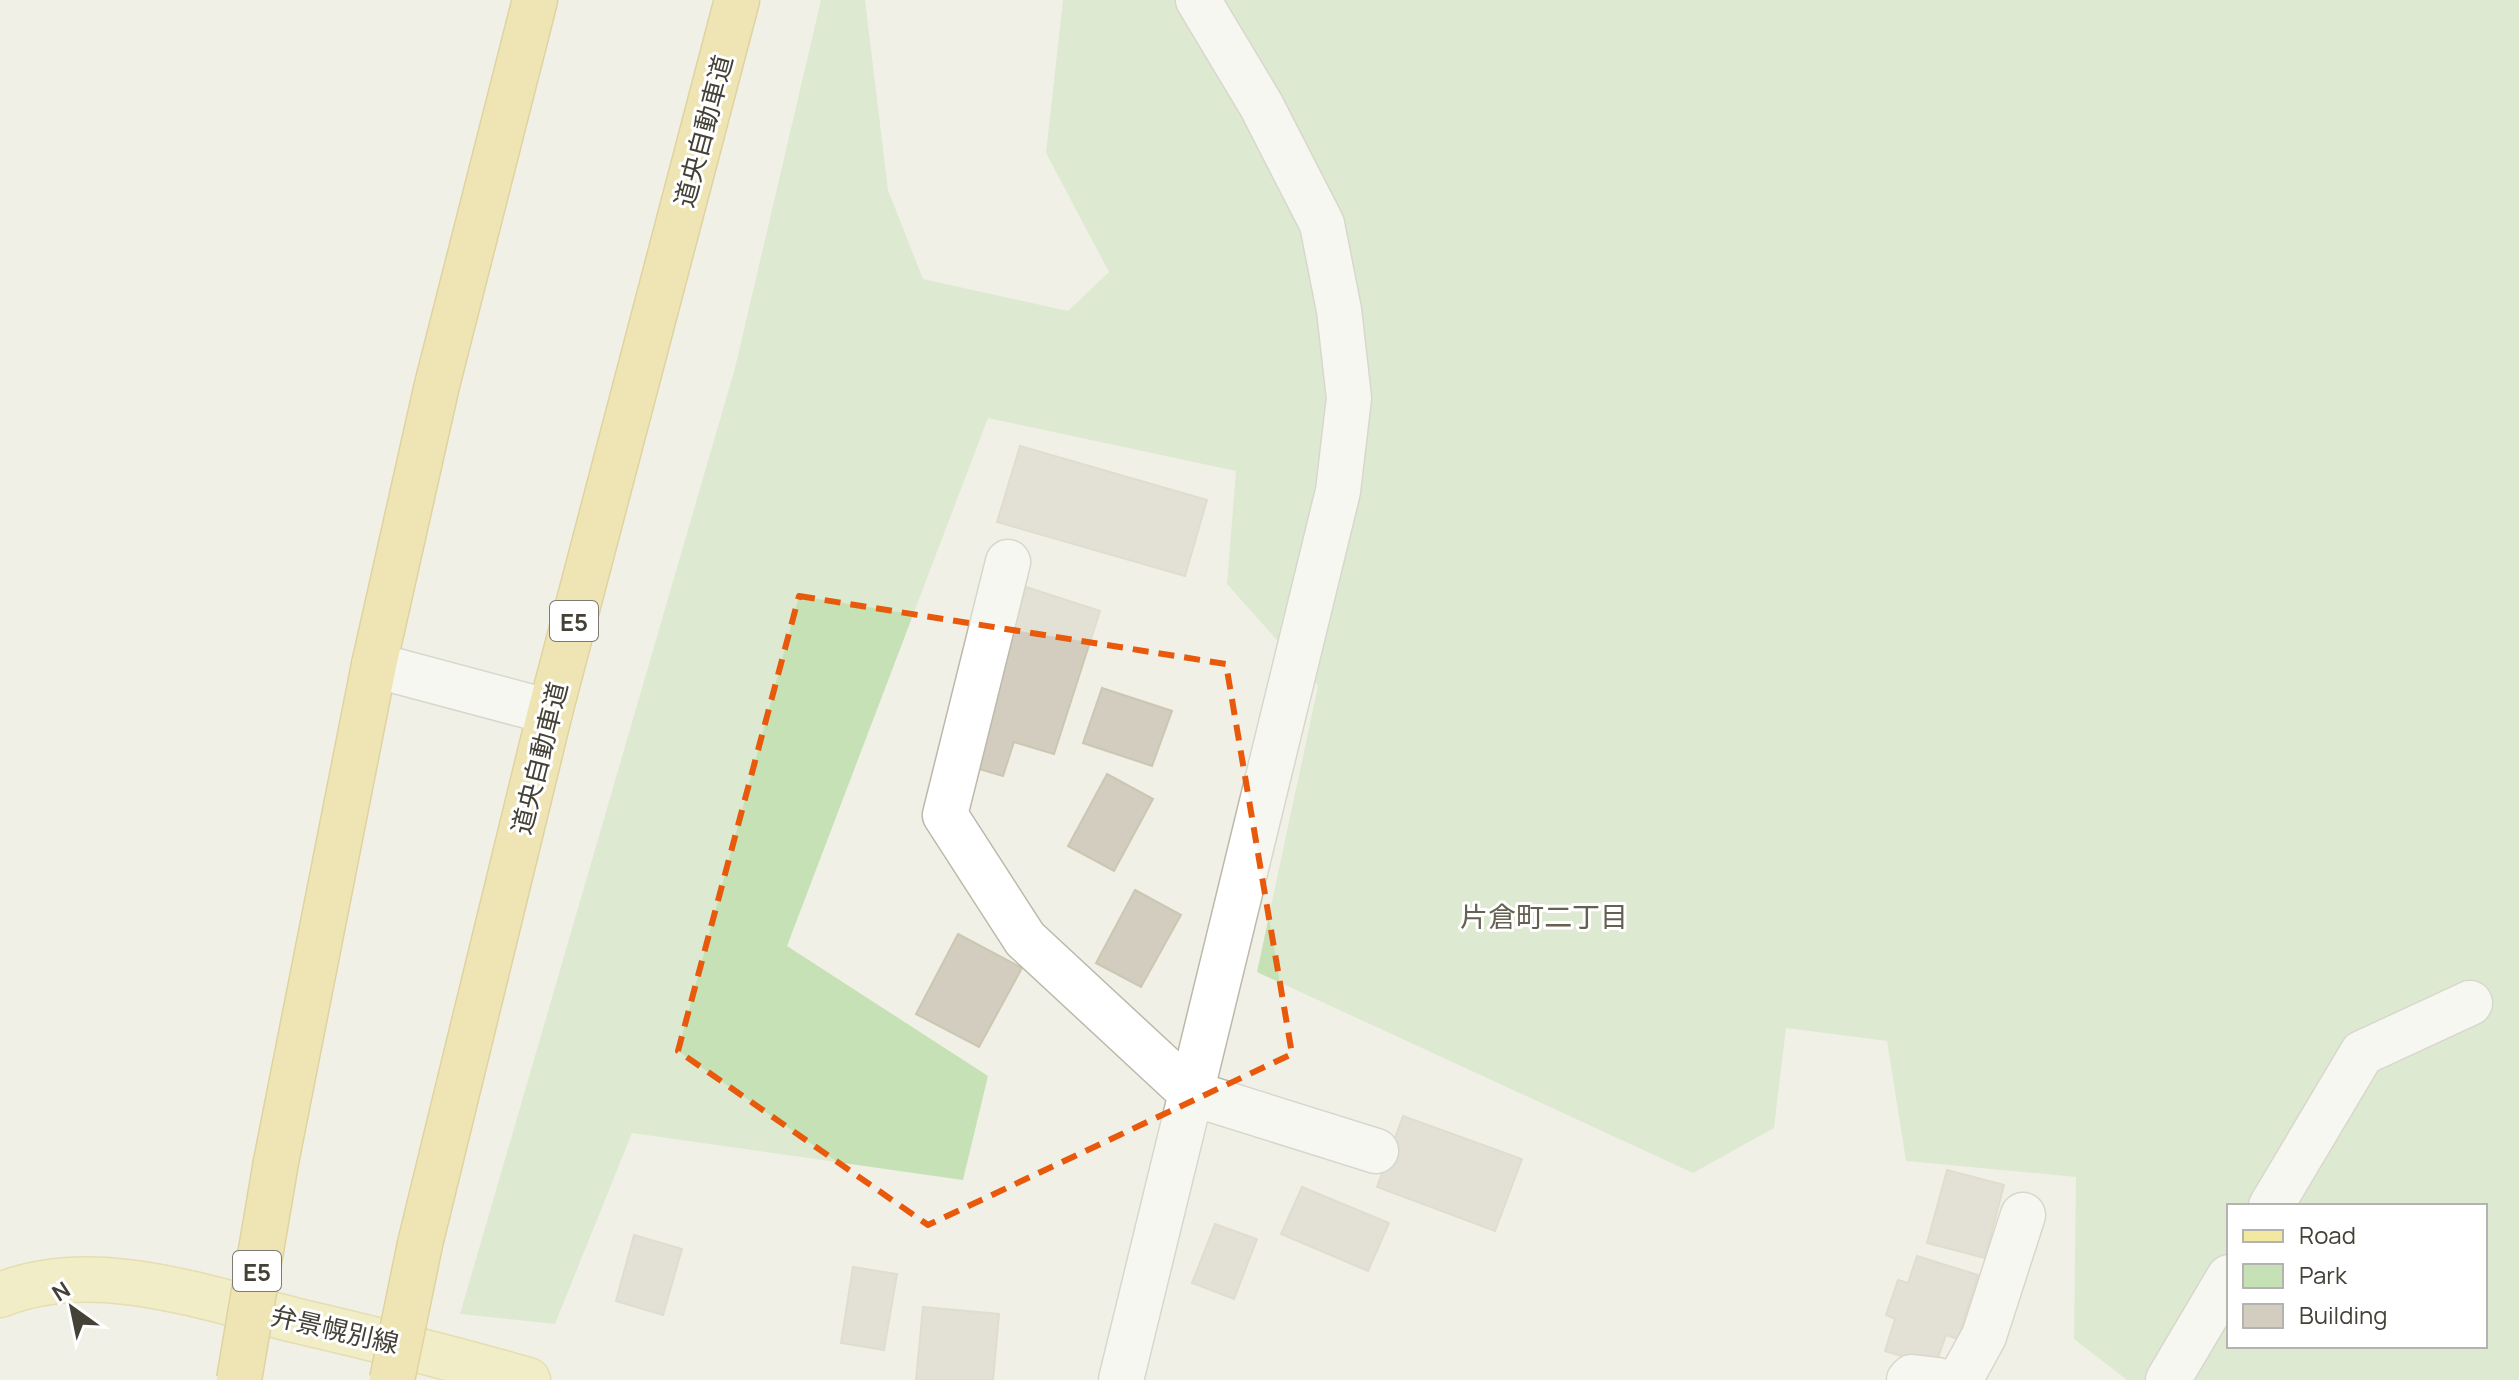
<svg xmlns="http://www.w3.org/2000/svg" width="2519" height="1380" font-family="Manrope,'Noto Sans JP',sans-serif">
  <rect width="100%" height="100%" fill="#f1f0e7"/>
  <path fill="#c6e1b5" fill-rule="evenodd" d="M821 0H865L888 190 923 279 1068 311 1109 272 1046 153 1063 0H2519V1380H2127L2074 1339 2076 1177 1906 1161 1887 1041 1786 1028 1774 1128 1693 1173 1257 972 1318 686 1227 584 1236 471 988 418 787 946 988 1076 963 1180 632 1133 555 1324 460 1314 735 368ZM2229 1206H2485V1346H2229Z"/>
  <path fill="#d2cdbe" stroke="#ccc6b2" stroke-width="2" d="M1020 446 1207 500 1185 576 997 522Z
    M1026 587 1100 611 1054 754 1014 742 1003 776 969 766Z
    M1102 688 1172 711 1152 766 1083 743Z
    M1107 774 1153 799 1114 871 1068 846Z
    M1135 890 1181 915 1141 987 1096 963Z
    M958 934 1022 968 979 1047 916 1014Z
    M1403 1116 1522 1159 1495 1231 1377 1187Z
    M1947 1170 2004 1185 1985 1258 1927 1243Z
    M1302 1187 1389 1223 1368 1271 1281 1234Z
    M1215 1224 1257 1239 1234 1299 1192 1283Z
    M634 1235 682 1249 663 1315 616 1301Z
    M1917 1256 1978 1275 1958 1339 1946 1335 1935 1366 1885 1351 1895 1319 1886 1315 1898 1280 1908 1283Z
    M853 1267 897 1274 884 1350 841 1343Z
    M923 1307 999 1314 993 1380H916Z"/>
  <g fill="none" stroke-linecap="round" stroke-linejoin="round">
    <g stroke="#bcb9ab" stroke-width="47">
      <path id="minor" d="M1008 562 945 815 1025 939 1191 1093 1376 1151
        M374 665 550 712
        M2271 1206 2362 1053 2470 1003
        M1121 1380 1338 491 1349 398 1339 310 1322 224 1261 105 1198 0
        M1909 1380 1912 1377 1938 1380
        M1960 1380 1984 1336 2023 1215
        M2168 1380 2229 1277"/>
    </g>
    <g stroke="#d5c771" stroke-width="47">
      <path id="major" d="M0 1295C95 1257 204 1298 298 1321 375 1339 452 1358 528 1380"/>
    </g>
    <g stroke="#cbaf48" stroke-width="47">
      <path id="highway" d="M276 1162 374 665 437 385 535 0
        M420 1244 550 712 737 0"/>
    </g>
    <use href="#minor" stroke="#fff" stroke-width="44"/>
    <use href="#major" stroke="#f2e89f" stroke-width="44"/>
    <use href="#highway" stroke="#edd877" stroke-width="44"/>
    <g stroke="#cbaf48" stroke-width="47" stroke-linecap="butt">
      <path id="highway-bridge" d="M239 1380 276 1162
        M392 1380 420 1244"/>
    </g>
    <use href="#highway-bridge" stroke="#edd877" stroke-width="44"/>
  </g>
  <path d="M0 0H2519V1380H0ZM799 596 1226 664 1292 1054 928 1225 678 1051Z" fill="#f1f0e7" fill-opacity=".55" fill-rule="evenodd"/>
  <path fill="none" stroke="#e8590c" stroke-width="6" stroke-dasharray="16 10" stroke-linejoin="round" d="M799 596 1226 664 1292 1054 928 1225 678 1051Z"/>
  <g text-anchor="middle" dominant-baseline="central" stroke-width="6" stroke-linejoin="round" paint-order="stroke">
    <g fill="#fff" stroke="#7c7a73" stroke-width="2">
      <rect x="550" y="601" width="48" height="40" rx="6"/>
      <rect x="233" y="1251" width="48" height="40" rx="6"/>
    </g>
    <g font-size="24" font-weight="bold" fill="#444137">
      <text x="574" y="621">E5</text>
      <text x="257" y="1271">E5</text>
    </g>
    <g font-size="26" fill="#444137" stroke="#fff">
      <text transform="translate(703 131) rotate(-75)">道央自動車道</text>
      <text transform="translate(539 758) rotate(-76)">道央自動車道</text>
      <text transform="translate(335 1329) rotate(13)">弁景幌別線</text>
    </g>
    <g font-size="28" fill="#65604f" stroke="#fff">
      <text x="1544" y="916">片倉町二丁目</text>
    </g>
  </g>
  <rect x="2227" y="1204" width="260" height="144" fill="#ffffff" stroke="#b4b3af" stroke-width="2"/>
  <rect x="2243" y="1230" width="40" height="12" fill="#f2e89f" stroke="#b4b3af" stroke-width="2"/>
  <text x="2299" y="1244" font-size="24" fill="#444137">Road</text>
  <rect x="2243" y="1264" width="40" height="24" fill="#c6e1b5" stroke="#b4b3af" stroke-width="2"/>
  <text x="2299" y="1284" font-size="24" fill="#444137">Park</text>
  <rect x="2243" y="1304" width="40" height="24" fill="#d2cdbe" stroke="#b4b3af" stroke-width="2"/>
  <text x="2299" y="1324" font-size="24" fill="#444137">Building</text>
  <g transform="translate(72 1308) rotate(327)" stroke="#ffffff" stroke-width="6" paint-order="stroke">
  <path d="M0-6L14 30L0 20L-14 30Z" fill="#444137"/>
  <text y="-12" font-size="22" font-weight="bold" text-anchor="middle" fill="#444137">N</text>
  </g>
</svg>
